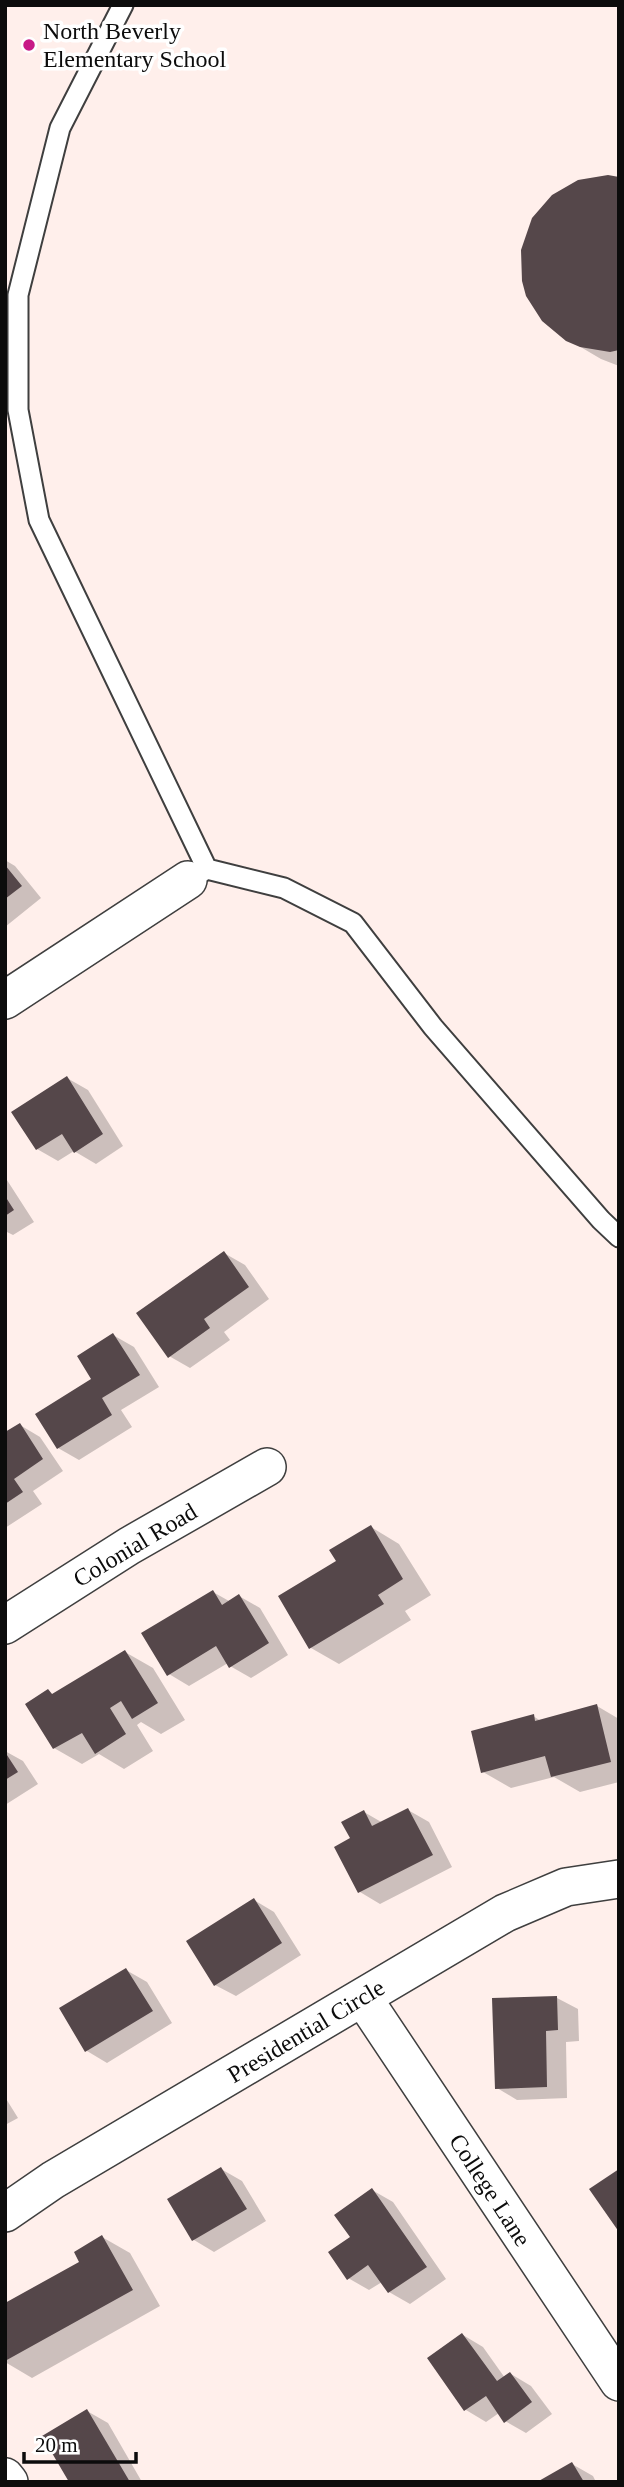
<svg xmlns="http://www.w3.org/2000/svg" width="624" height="2487" font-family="Georgia,serif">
  <rect width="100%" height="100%" fill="#ffefeb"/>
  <path fill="#0003" d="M619 178V366L601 359 567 339Z
    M5 860 15 866 41 898 5 927Z
    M67 1078 88 1090 123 1146 96 1164 74 1151 58 1161 37 1149Z
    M5 1177 34 1222 13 1235 5 1231Z
    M224 1253 245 1265 269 1299 224 1332 230 1340 190 1368 169 1356Z
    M113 1335 134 1347 159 1387 121 1410 132 1427 79 1460 58 1448 94 1379Z
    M20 1425 40 1437 63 1471 33 1491 42 1504 5 1528V1447Z
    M371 1527 399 1544 431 1595 405 1611 411 1620 339 1664 311 1648 338 1562Z
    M213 1592 229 1601 239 1596 260 1608 288 1655 251 1678 230 1666 228 1663 189 1686 169 1674Z
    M125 1652 153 1668 185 1720 161 1734 141 1722 137 1725 153 1751 124 1769 99 1754 82 1764 54 1748 48 1692 54 1695Z
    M597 1706 619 1719V1782L580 1792 554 1777 511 1788 483 1772 533 1716 541 1721Z
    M5 1751 23 1761 38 1784 5 1805Z
    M408 1810 429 1822 452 1867 380 1904 360 1892 337 1847 352 1839 364 1812 383 1823Z
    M254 1900 274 1912 301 1955 236 1996 215 1985Z
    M126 1970 147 1982 172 2023 107 2063 87 2051Z
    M557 1998 578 2009 579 2041 566 2042 567 2098 517 2100 497 2088Z
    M5 2097 18 2118 5 2125Z
    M221 2169 242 2181 266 2221 214 2252 194 2240Z
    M372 2190 393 2202 446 2279 410 2304 389 2292 382 2282 369 2290 348 2278 352 2238Z
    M102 2237 130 2253 160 2306 32 2378 5 2362V2305L82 2262Z
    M463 2335 483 2347 505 2378 511 2374 531 2386 552 2414 526 2433 505 2421 499 2413 486 2422 466 2410 429 2359Z
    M87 2411 108 2423 142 2482H71Z
    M572 2464 593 2476 596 2482H540Z"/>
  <path fill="#55474a" d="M608 175 619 177V350L610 352 580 347 566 341 542 321 526 296 522 281 521 250 532 218 552 195 578 180Z
    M5 865 22 886 5 899Z
    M67 1076 103 1134 74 1153 62 1134 36 1150 11 1112Z
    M5 1196 14 1210 5 1216Z
    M224 1251 249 1287 204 1319 210 1328 168 1358 136 1313Z
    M113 1333 140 1375 102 1398 112 1415 57 1449 35 1414 91 1379 77 1356Z
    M20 1423 43 1459 14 1479 23 1492 5 1504V1432Z
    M371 1525 403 1579 378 1595 384 1604 309 1649 278 1596 336 1561 329 1550Z
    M213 1590 222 1605 239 1594 269 1643 229 1668 216 1646 167 1676 141 1633Z
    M125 1650 158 1703 132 1719 121 1701 110 1708 126 1734 95 1754 82 1733 53 1749 25 1704 48 1689 52 1694Z
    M597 1704 611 1762 551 1777 545 1756 481 1773 471 1731 534 1714 535 1721Z
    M5 1752 18 1772 5 1780Z
    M408 1808 433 1855 358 1893 334 1847 350 1838 341 1822 364 1810 372 1826Z
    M254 1898 282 1943 214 1986 186 1941Z
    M126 1968 153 2011 85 2052 59 2008Z
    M557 1996 558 2030 546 2031 547 2087 495 2089 492 1998Z
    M221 2167 247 2209 192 2241 167 2199Z
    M619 2169V2232L589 2189Z
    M372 2188 427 2267 388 2293 368 2265 347 2280 328 2252 350 2237 334 2215Z
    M102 2235 133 2290 5 2361V2303L79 2262 74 2252Z
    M462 2333 497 2381 510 2372 532 2402 504 2423 486 2396 464 2411 427 2358Z
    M87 2409 130 2482H69L42 2436Z
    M572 2462 584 2482H537Z"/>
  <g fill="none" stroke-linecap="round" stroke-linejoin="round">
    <g stroke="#3f3f3f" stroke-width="23">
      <path id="lane" d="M123 5 60 128 18 295V410L39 520 207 869 188 880
        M207 869 284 888 353 923 433 1027 601 1220 619 1237"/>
    </g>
    <g stroke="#3f3f3f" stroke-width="40">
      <path id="street" d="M5 1000 188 880
        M5 1625 129 1546 267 1467
        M363 1998 619 2382
        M5 2213 53 2180 505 1913 566 1887 619 1879
        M5 2477 9 2482"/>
    </g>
    <use href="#lane" stroke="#fff" stroke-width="19"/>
    <use href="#street" stroke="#fff" stroke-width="37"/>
  </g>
  <circle fill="#c71986" stroke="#fff" stroke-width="2.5" cx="29" cy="45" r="7"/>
  <g text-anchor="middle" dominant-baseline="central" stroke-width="7" stroke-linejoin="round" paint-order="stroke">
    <g font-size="24" fill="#0c0c0c" stroke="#fff" text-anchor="start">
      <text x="43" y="31">North Beverly<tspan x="43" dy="28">Elementary School</tspan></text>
    </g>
    <g font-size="24" fill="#0c0c0c" stroke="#fff">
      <text transform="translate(135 1545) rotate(-31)">Colonial Road</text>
      <text transform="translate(306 2031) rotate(-31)">Presidential Circle</text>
      <text transform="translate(490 2190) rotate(57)">College Lane</text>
    </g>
  </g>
  <rect width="624" height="2487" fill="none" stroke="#0c0c0c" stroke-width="14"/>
  <path d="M24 2452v10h112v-10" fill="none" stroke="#0c0c0c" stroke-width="3.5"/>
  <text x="35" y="2452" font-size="21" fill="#0c0c0c" stroke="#ffffff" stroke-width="5" paint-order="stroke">20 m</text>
</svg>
